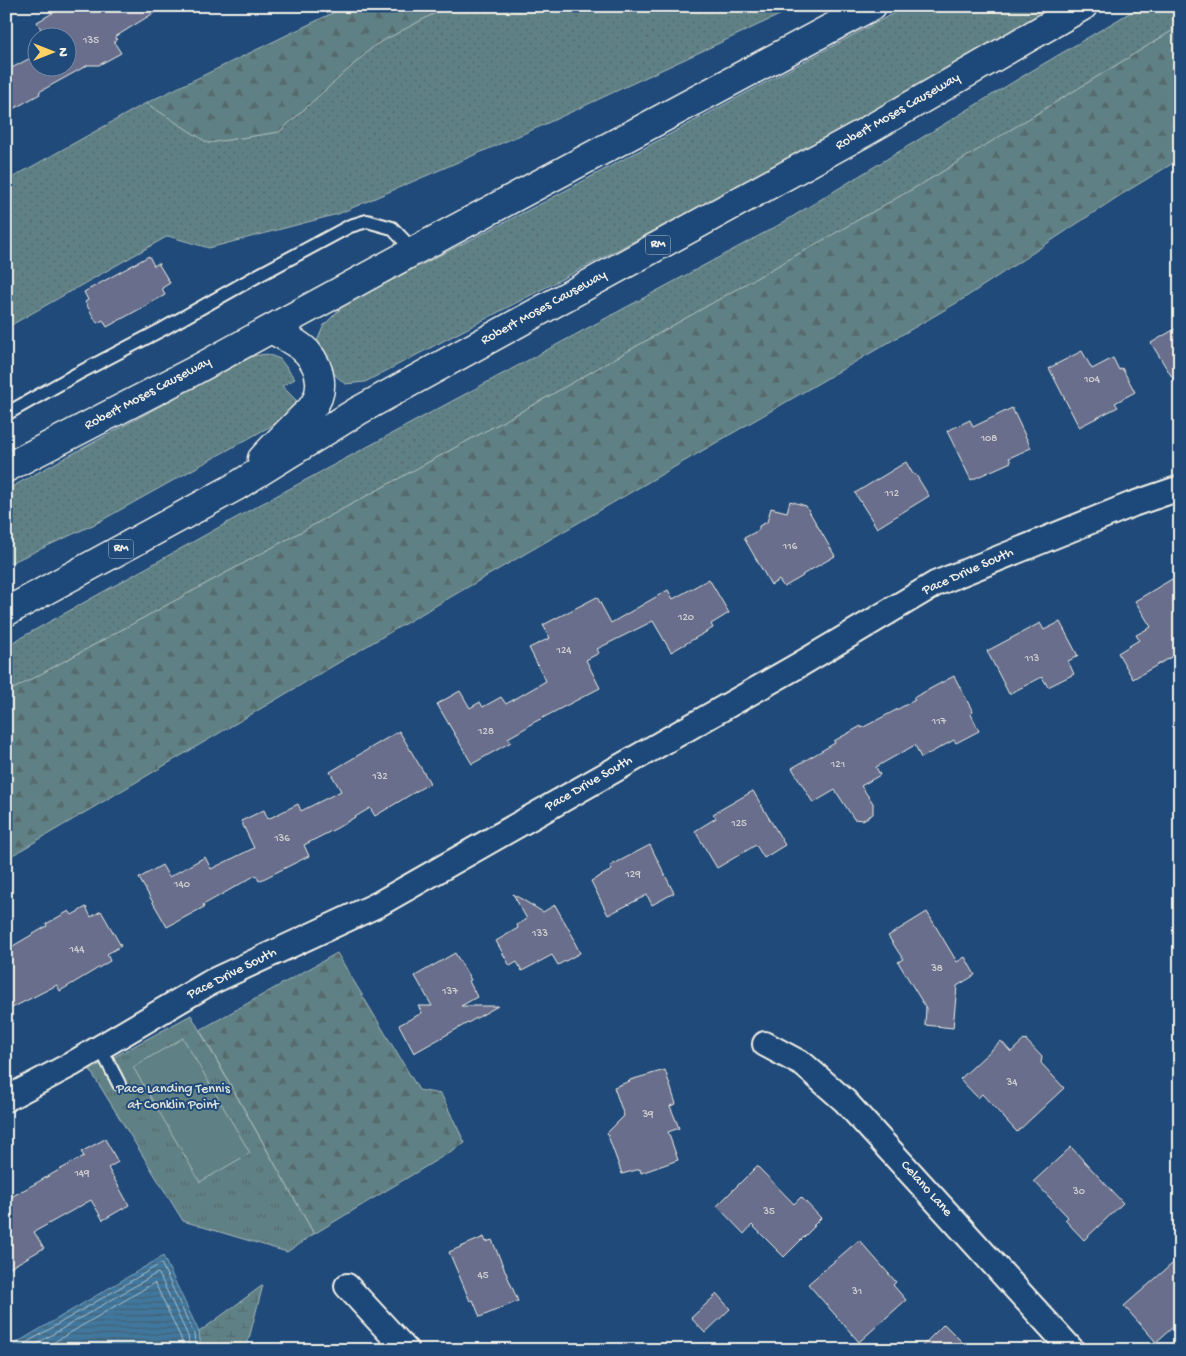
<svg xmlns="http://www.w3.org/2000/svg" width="1186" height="1356" font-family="'Gochi Hand',sans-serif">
  <defs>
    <pattern id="grass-dots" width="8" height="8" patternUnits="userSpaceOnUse" patternTransform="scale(1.25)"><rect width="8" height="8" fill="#5f8186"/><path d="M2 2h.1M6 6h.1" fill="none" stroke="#566a6c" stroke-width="1.8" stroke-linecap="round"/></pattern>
    <pattern id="forest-firs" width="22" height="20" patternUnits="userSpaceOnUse" patternTransform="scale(1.25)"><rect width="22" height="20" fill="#5f8186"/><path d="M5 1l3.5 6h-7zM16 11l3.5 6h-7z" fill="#566a6c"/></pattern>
    <pattern id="wetland-marsh" width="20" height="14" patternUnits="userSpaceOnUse" patternTransform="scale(1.25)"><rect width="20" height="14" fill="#5f8186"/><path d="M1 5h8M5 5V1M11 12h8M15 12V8" fill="none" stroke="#566a6c"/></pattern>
    <pattern id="park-tufts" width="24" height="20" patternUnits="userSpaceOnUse" patternTransform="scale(1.25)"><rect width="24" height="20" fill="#5f8186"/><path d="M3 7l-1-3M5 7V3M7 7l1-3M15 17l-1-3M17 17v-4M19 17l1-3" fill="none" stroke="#566a6c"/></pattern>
    <pattern id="water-rules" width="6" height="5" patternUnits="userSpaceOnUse" patternTransform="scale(1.25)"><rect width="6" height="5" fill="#41779e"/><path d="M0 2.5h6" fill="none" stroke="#456072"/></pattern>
  </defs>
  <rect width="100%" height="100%" fill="#1f4a7a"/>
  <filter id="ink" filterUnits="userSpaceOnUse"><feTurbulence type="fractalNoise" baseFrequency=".02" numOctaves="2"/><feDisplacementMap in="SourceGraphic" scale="10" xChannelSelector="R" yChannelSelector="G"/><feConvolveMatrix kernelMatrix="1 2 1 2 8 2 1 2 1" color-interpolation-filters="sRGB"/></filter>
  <g filter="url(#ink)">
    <path fill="url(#grass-dots)" stroke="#aab9b7" d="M448 6H799L539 127 338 214 209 248 168 236 6 328V181L146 103 208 143 279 132 375 45Z
      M907 6H1061L1036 21 703 205 365 382 345 384 335 375 316 343 324 325 345 304 548 200Z
      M1141 6H1180V26L932 178 535 404 6 693V646L250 510 777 226 1023 76Z
      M267 354 280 359 295 379 282 386 299 403 296 412 95 524 6 565V490L252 356Z"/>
    <path fill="url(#forest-firs)" stroke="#aab9b7" d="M347 6H448L375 45 279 132 208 143 146 103Z
      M1180 26V159L1119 196 960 301 394 630 6 859V693L535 404 932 178Z
      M337 953 419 1090 441 1094 465 1143 314 1234 200 1030Z"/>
    <path fill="url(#wetland-marsh)" stroke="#aab9b7" d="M263 1285 246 1350H201L199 1332Z"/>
    <path fill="url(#park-tufts)" stroke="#aab9b7" d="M191 1015 314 1234 287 1252 183 1221 90 1070Z"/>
    <path fill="#5f8186" stroke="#aab9b7" d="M183 1038 250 1153 200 1182 133 1067Z"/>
    <path fill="url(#water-rules)" stroke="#89a8bc" d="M163 1256 199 1332 201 1350H6V1349Z"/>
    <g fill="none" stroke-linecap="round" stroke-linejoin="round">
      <path stroke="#acc0ca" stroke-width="1" d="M14 1350 160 1264 162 1265 194 1334 196 1350
        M26 1350 157 1273 159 1274 188 1336 190 1350
        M41 1350 154 1283 156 1285 181 1338 183 1350"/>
    </g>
    <path fill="#676e8b" stroke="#f4f1e8" d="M65 6H165L115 37 117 40 114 42 121 53 99 65H88L39 92 40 94 6 113V71L38 54V68H68V38H46L37 22Z
      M149 256 154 266 158 263 170 283 162 288 165 295 107 327 103 320 97 323 85 302 88 300 84 292Z
      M1180 326V390L1151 343Z
      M1082 351 1092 369 1113 358 1119 370 1122 368 1135 392 1115 403 1118 407 1079 427 1049 368Z
      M1012 408 1031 448 1009 458 1011 462 971 480 947 431 970 420 973 427Z
      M906 462 913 474 916 475 929 496 877 528 855 493Z
      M790 501 806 506 835 556 802 575 803 576 784 587 779 580 771 585 744 538 759 530V526L767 522 771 508 787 512Z
      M709 579 729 613 711 624 713 628 671 652 653 621 597 649 599 653 586 660 600 688 529 725V726L508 738 511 742 472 764 437 704 460 691 470 708 480 702 483 707 501 697 506 704 546 681 529 648 550 638 543 625 597 597 611 623 668 590 673 599Z
      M1172 579 1180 592V652L1133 679 1118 653 1139 640 1136 635 1151 627 1135 601Z
      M1060 622 1078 656 1068 661 1074 674 1048 687 1042 677 1009 694 987 651 1040 623 1044 630Z
      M954 676 973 712 971 714 979 731 956 743 954 740 921 758 915 745 876 767 880 775 861 786 873 803V814L863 820 854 819 835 790 813 803 792 768 835 743 834 741 861 726 862 728 915 700 913 698Z
      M399 731 430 783 375 816 370 808 337 828 304 845 309 856 259 881 256 875 203 905 204 907 167 927 139 878 162 865 169 877 205 857 211 869 254 848 241 821 264 810 268 819 298 804 301 811 341 791 330 772Z
      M753 791 785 845 764 858 756 845 717 868 695 831 716 818 713 814Z
      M650 845 674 893 652 905 647 895 608 915 591 881 612 870 610 866Z
      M513 894 543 912 555 905 575 940 574 941 580 953 558 965 552 955 522 971 517 962 510 966 496 941 518 928 517 925 527 919Z
      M86 907 91 917 101 911 121 946 107 954 110 961 60 991 57 985 6 1011V950L47 926 46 924 69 911 72 915Z
      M927 912 957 962 965 957 975 975 957 986 953 1028 925 1025 926 1008 898 962 903 959 888 936Z
      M455 953 471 980 469 981 477 997 461 1006H498L414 1053 399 1025 422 1013 418 1006H432L415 976Z
      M1025 1039 1042 1057 1041 1063 1064 1088 1017 1132 982 1094 978 1098 960 1079 1001 1041 1011 1052Z
      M665 1070 676 1104 670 1106 679 1128 668 1132 678 1160 641 1173 640 1169 622 1174 607 1133 624 1116 614 1087 630 1081V1080Z
      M105 1139 118 1162 108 1168 129 1205 103 1220 91 1200 34 1232 44 1248 6 1270V1200L84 1156 81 1152Z
      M1071 1147 1123 1203 1084 1240 1065 1220 1068 1217 1034 1181Z
      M757 1166 794 1204 801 1197 821 1218 813 1226H815L784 1257 752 1225 744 1234 717 1206Z
      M484 1237 486 1242 492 1240 518 1301 480 1317 473 1300 470 1301 449 1252Z
      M859 1240 896 1282 893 1285 906 1300 859 1342 808 1284Z
      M1180 1257V1321L1156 1342 1124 1306Z
      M717 1294 730 1309 705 1333 691 1318Z
      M944 1324 970 1350H918Z"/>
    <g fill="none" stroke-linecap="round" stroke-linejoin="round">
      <g stroke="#f4f1e8" stroke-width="16">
        <path id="lane" d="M6 414 77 374 163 329 257 276 350 226 367 221 392 228 414 251
          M100 1047 119 1084"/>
      </g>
      <g stroke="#f4f1e8" stroke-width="28">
        <path id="street" d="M765 1044 804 1065 845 1101 1072 1350
          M6 1099 72 1064 211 982 377 905 799 665 935 584 1133 504 1180 488
          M347 1286 406 1350"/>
      </g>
      <g stroke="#f4f1e8" stroke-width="31">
        <path id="highway" d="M262 459C273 447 284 436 295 425 300 419 306 414 311 409 326 391 321 368 307 352 297 342 283 336 271 329
          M6 468 190 373 414 251 872 6
          M6 612 235 487 358 411 865 132 1083 6"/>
      </g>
      <use href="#lane" stroke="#1f4a7a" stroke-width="12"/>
      <use href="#street" stroke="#1f4a7a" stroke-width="24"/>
      <use href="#highway" stroke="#1f4a7a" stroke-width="28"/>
    </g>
  </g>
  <g text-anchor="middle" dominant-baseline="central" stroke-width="4" stroke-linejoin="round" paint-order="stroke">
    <g font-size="11" fill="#d1d0d1">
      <text x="91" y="41">135</text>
      <text x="1092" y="380">104</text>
      <text x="989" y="439">108</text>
      <text x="892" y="494">112</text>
      <text x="790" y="547">116</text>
      <text x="686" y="618">120</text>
      <text x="564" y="651">124</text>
      <text x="1032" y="659">113</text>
      <text x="939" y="722">117</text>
      <text x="486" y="732">128</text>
      <text x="838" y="765">121</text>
      <text x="380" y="777">132</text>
      <text x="739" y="824">125</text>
      <text x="282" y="839">136</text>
      <text x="633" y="875">129</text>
      <text x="182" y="885">140</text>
      <text x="540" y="934">133</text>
      <text x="77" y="950">144</text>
      <text x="937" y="969">38</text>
      <text x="450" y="992">137</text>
      <text x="1012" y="1083">34</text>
      <text x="648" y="1115">39</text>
      <text x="82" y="1174">149</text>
      <text x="1079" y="1192">30</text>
      <text x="769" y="1212">35</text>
      <text x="483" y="1276">45</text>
      <text x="857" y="1292">31</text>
    </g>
    <g fill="#1f4a7a" stroke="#b4bfc7" stroke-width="1">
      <rect x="645.5" y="235.5" width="25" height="19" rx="4"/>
      <rect x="108.5" y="539.5" width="25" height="19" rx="4"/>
    </g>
    <g font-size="12" font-weight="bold" fill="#f4f1e8">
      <text x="658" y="245">RM</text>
      <text x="121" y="549">RM</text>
    </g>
    <g font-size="14" fill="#f4f1e8" stroke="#1f4a7a">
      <text transform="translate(898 112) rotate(-30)">Robert Moses Causeway</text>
      <text transform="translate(544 308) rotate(-29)">Robert Moses Causeway</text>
      <text transform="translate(148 394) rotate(-28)">Robert Moses Causeway</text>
      <text transform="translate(968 572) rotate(-24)">Pace Drive South</text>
      <text transform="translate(589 784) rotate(-30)">Pace Drive South</text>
      <text transform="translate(232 974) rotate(-27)">Pace Drive South</text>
      <text transform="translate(926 1189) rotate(48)">Celano Lane</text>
    </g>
    <g font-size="14" fill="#dee0d9" stroke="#1f4a7a">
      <text x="173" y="1089">Pace Landing Tennis<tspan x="173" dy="16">at Conklin Point</tspan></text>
    </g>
  </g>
  <rect width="1186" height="1356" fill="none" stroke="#1f4a7a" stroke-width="25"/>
  <rect x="12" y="12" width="1161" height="1331" fill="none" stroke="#f4f1e8" stroke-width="2" filter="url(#ink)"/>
  <g transform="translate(52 52) rotate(90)"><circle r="24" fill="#1f4a7a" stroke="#748da6"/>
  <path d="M0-4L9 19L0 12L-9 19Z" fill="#ffd166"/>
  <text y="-8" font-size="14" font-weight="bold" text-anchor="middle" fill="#f4f1e8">N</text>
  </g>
</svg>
